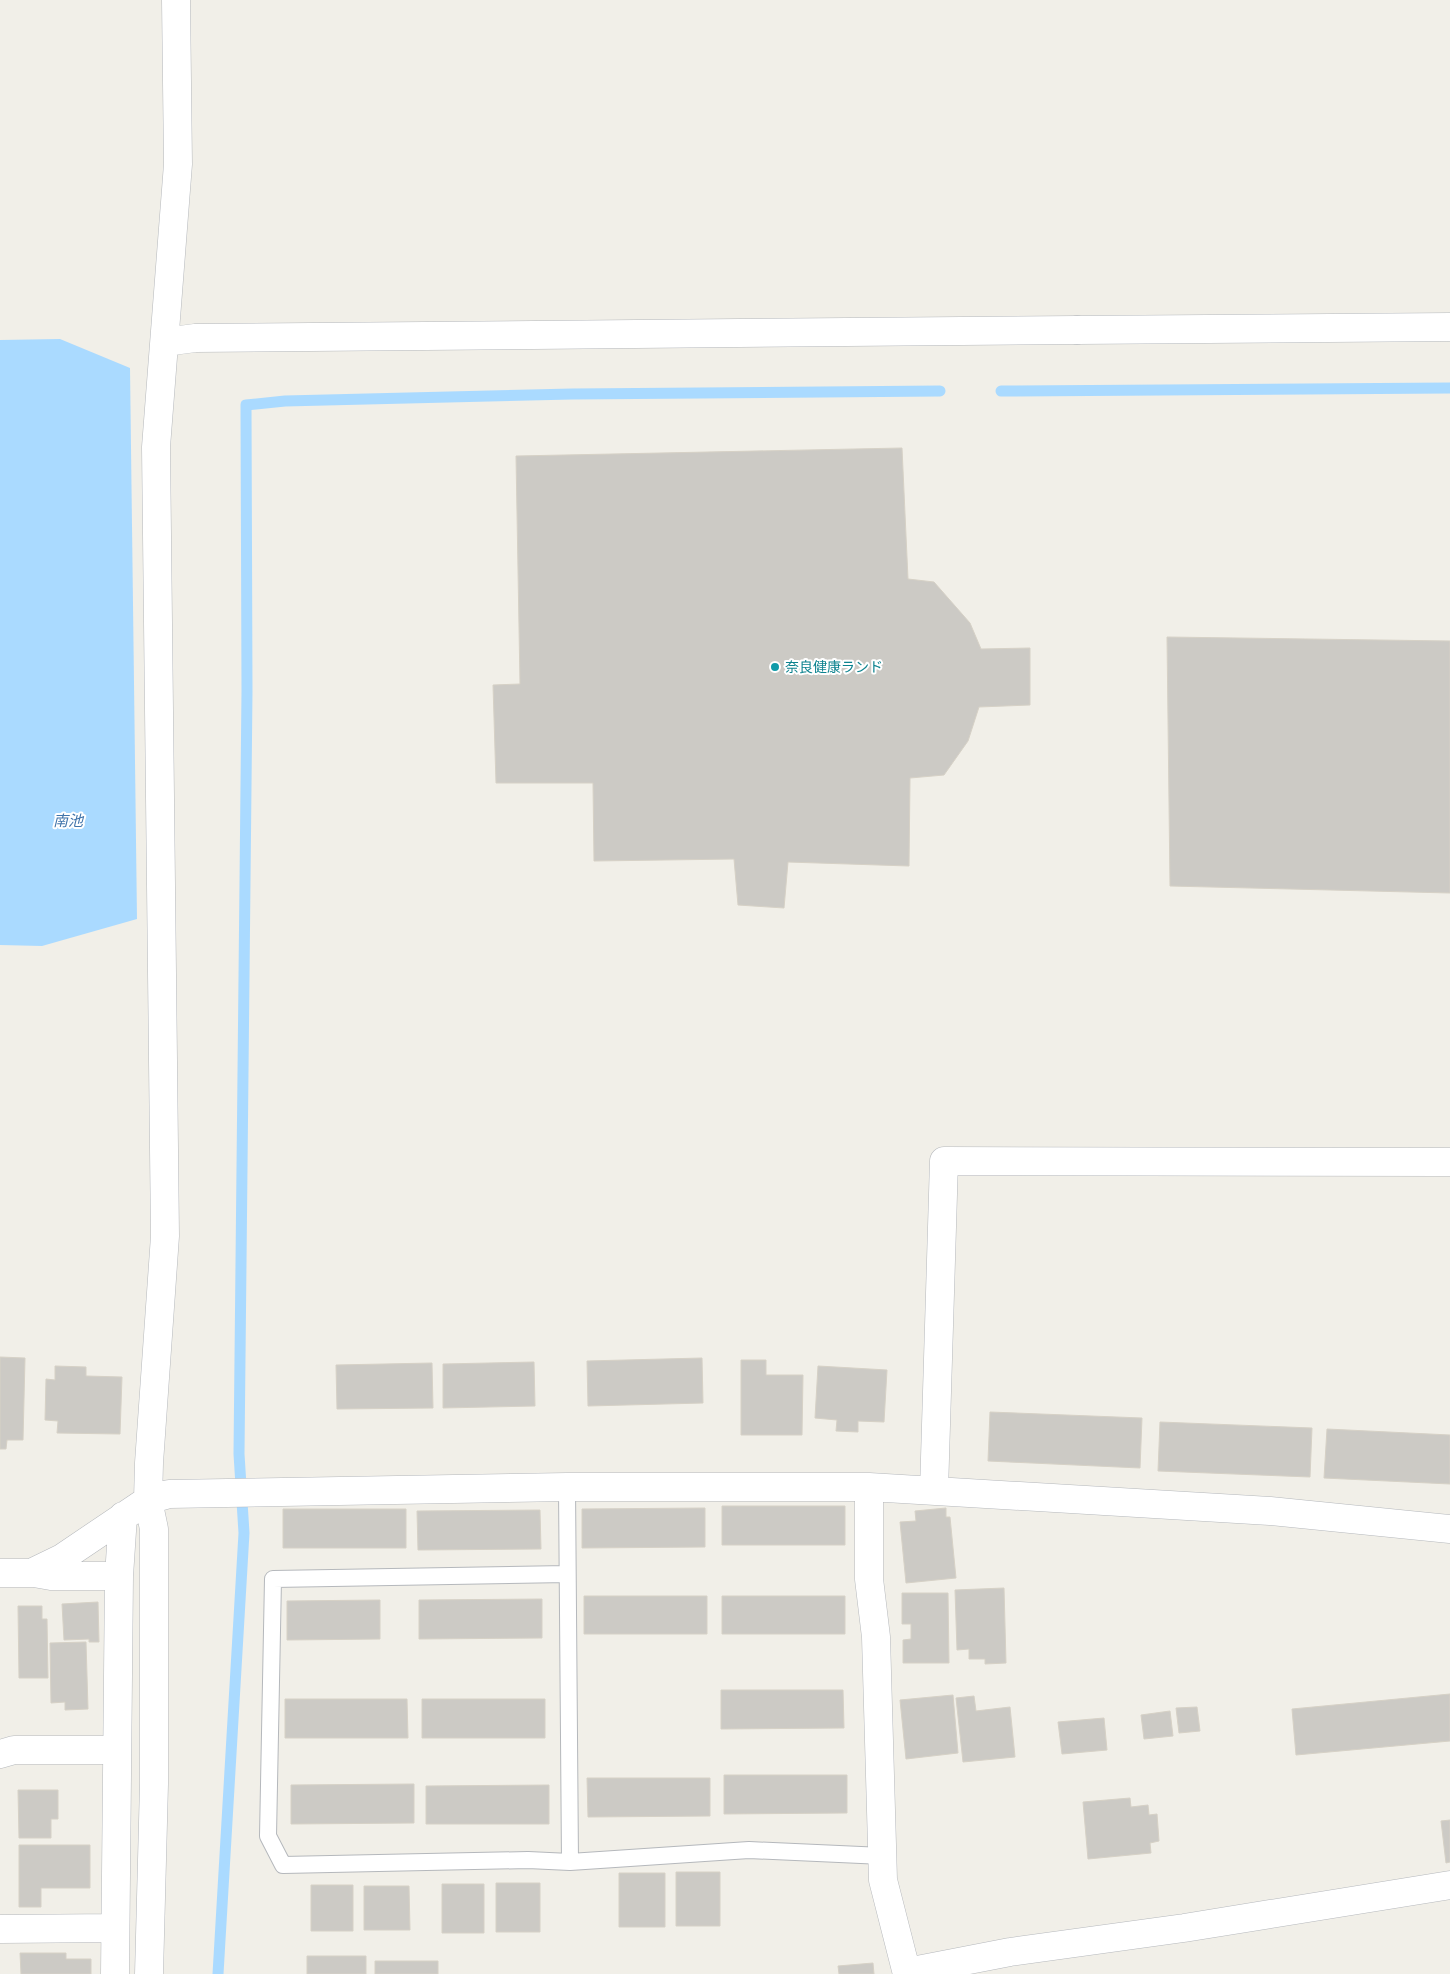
<svg xmlns="http://www.w3.org/2000/svg" width="1450" height="1974" font-family="Poppins,'Noto Sans JP',sans-serif">
  <rect width="100%" height="100%" fill="#f1efe8"/>
  <path fill="#aadaff" d="M60 339 130 368 137 919 42 946 0 945V340Z"/>
  <g fill="none" stroke-linecap="round" stroke-linejoin="round">
    <path stroke="#aadaff" stroke-width="11" d="M1001 391 1450 388
      M218 1974 244 1533 239 1454 247 691 246 405 285 401 572 394 940 391"/>
  </g>
  <path fill="#cccac5" stroke="#d6d1c6" d="M902 448 908 579 934 582 970 623 981 649 1030 648V705L979 707 968 741 944 775 910 778 909 866 788 862 784 908 738 905 734 859 594 861 593 783H496L493 685 520 684 516 456Z
    M1167 637 1450 641V893L1170 886Z
    M0 1357 25 1358 23 1440H7L6 1449H0Z
    M702 1358 703 1403 588 1406 587 1361Z
    M741 1360H766V1375H803L802 1435H741Z
    M534 1362 535 1406 443 1408V1364Z
    M432 1363 433 1408 337 1409 336 1365Z
    M55 1366 86 1367V1376L122 1377 120 1434 57 1433 58 1421 45 1420 46 1379 55 1380Z
    M818 1366 887 1370 884 1422 858 1421V1432L836 1431 837 1420 815 1418Z
    M990 1412 1142 1418 1140 1468 988 1461Z
    M1160 1422 1312 1428 1310 1477 1158 1471Z
    M1327 1429 1450 1435V1484L1324 1478Z
    M722 1506H845V1545H722Z
    M705 1508V1547L582 1548V1509Z
    M946 1508V1517H950L956 1578 906 1583 900 1522 916 1521 915 1511Z
    M283 1509H406V1548H283Z
    M540 1510 541 1549 418 1550 417 1511Z
    M1004 1588 1006 1663 985 1664V1659H969V1649L957 1650 955 1590Z
    M902 1593H948L949 1663H903V1640L911 1639V1624H902Z
    M584 1596H707V1634H584Z
    M722 1596H845V1634H722Z
    M542 1599V1638L419 1639V1600Z
    M380 1600V1639L287 1640V1601Z
    M98 1602 99 1642H89V1639L64 1640 62 1604Z
    M18 1606H42V1619H47L48 1678H19Z
    M86 1642 88 1709 65 1710V1702L51 1703 50 1643Z
    M721 1690H843L844 1728 721 1729Z
    M1450 1694V1741L1296 1755 1292 1709Z
    M953 1695 958 1753 906 1759 900 1700Z
    M974 1696 976 1711 1010 1707 1015 1757 963 1762 956 1698Z
    M285 1699H407L408 1738H285Z
    M422 1699H545V1738H422Z
    M1197 1707 1200 1731 1179 1733 1176 1708Z
    M1170 1711 1173 1736 1144 1739 1141 1715Z
    M1104 1718 1107 1750 1062 1754 1058 1722Z
    M724 1775H847V1813L724 1814Z
    M587 1778H710V1816L588 1817Z
    M414 1784V1823L291 1824V1785Z
    M549 1785V1824H426V1786Z
    M18 1790H58V1819H51V1838H19Z
    M1130 1798 1131 1807 1148 1805 1149 1815 1157 1814 1159 1841 1150 1843 1151 1853 1088 1859 1083 1802Z
    M1450 1820V1862L1446 1863 1441 1821Z
    M19 1845H90V1888H41V1907H19Z
    M676 1872H720V1926H676Z
    M619 1873H665V1927H619Z
    M496 1883H540V1932H496Z
    M442 1884H484V1933H442Z
    M311 1885H353V1931H311Z
    M364 1886H409L410 1930H364Z
    M20 1953H66V1959H91V1974H21Z
    M307 1956H366V1974H307Z
    M375 1961H438V1974H375Z
    M873 1963 874 1974H839L838 1966Z"/>
  <g fill="none" stroke-linecap="round" stroke-linejoin="round">
    <g stroke="#b5b8bc" stroke-width="18">
      <path id="lane" d="M567 1487 570 1862
        M567 1574 273 1579 268 1836 283 1865 528 1860 570 1862 749 1850 883 1856"/>
    </g>
    <g stroke="#b5b8bc" stroke-width="29">
      <path id="street" d="M165 342 195 338 1077 330
        M869 1487V1579L876 1637 883 1880 907 1974
        M934 1491 944 1161 1450 1162
        M0 1573H31L62 1558 148 1500 169 1494 567 1487H869L1270 1511 1450 1529
        M34 1573 51 1576H119L115 1974
        M119 1576 123 1516
        M0 1754 14 1750H117
        M0 1929 115 1928
        M907 1972 1010 1952 1184 1928 1450 1885
        M149 1974 154 1784V1529L148 1500 149 1463 165 1236 156 447 178 164 176 0"/>
    </g>
    <g stroke="#b6babf" stroke-width="29">
      <path id="secondary" d="M1077 330 1450 327"/>
    </g>
    <use href="#lane" stroke="#fff" stroke-width="16"/>
    <use href="#street" stroke="#fff" stroke-width="28"/>
    <use href="#secondary" stroke="#fff" stroke-width="28"/>
  </g>
  <circle fill="#0f9aa8" stroke="#fff" stroke-width="2" cx="775" cy="667" r="5"/>
  <g text-anchor="middle" dominant-baseline="central" stroke-width="4" stroke-linejoin="round" paint-order="stroke">
    <g font-size="14" fill="#0d838f" stroke="#fff" text-anchor="start">
      <text x="785" y="667">奈良健康ランド</text>
    </g>
    <g font-size="15" font-style="italic" fill="#4174aa" stroke="#fff">
      <text x="68" y="820">南池</text>
    </g>
  </g>
</svg>
